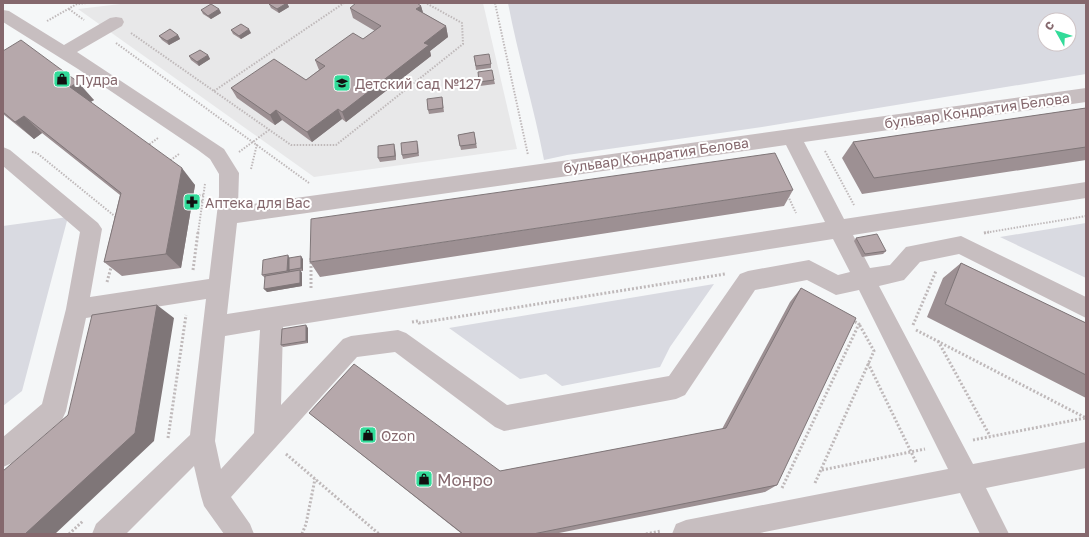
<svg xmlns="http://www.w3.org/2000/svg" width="1089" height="537" font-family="'Golos Text',sans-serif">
  <rect width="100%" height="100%" fill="#f5f7f8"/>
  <path fill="#e8e8e9" d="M129 3H483L517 149 314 177 78 9Z"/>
  <path fill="#d9dae1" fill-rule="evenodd" d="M508 3H1086V74L762 127 567 155 544 160C534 107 518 56 508 3ZM1045 20H1069V44H1045Z
    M68 217 22 391 3 406V226Z
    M1086 223V278L1000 237Z
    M714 284 670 347 660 367 562 386 546 374 520 379 449 328Z"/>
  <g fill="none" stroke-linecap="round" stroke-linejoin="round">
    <path stroke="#bfb9ba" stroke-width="2" stroke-dasharray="1.5 1.5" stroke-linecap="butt" d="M495 3 528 155
      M69 9 84 20
      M47 21 77 4 86 3
      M131 33 291 145H336L463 44 462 23 426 3
      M116 43 309 183
      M214 91 344 3
      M147 146 158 138
      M825 151 854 205
      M32 152 37 153 117 218
      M239 152 269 130
      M168 162 179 154
      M251 169 257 144
      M193 196 204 195
      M788 196 796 213
      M192 202 203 201
      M198 233 205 184
      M984 233 1086 216"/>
    <path stroke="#bfb9ba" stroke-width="3" stroke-dasharray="2 2" stroke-linecap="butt" d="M984 233 989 232
      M311 258V288
      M193 270 198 232
      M107 282 112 264
      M412 322 418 321 419 323 725 274
      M913 325 936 271
      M916 330 1086 418
      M938 341 990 436
      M868 363 916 462
      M168 438 186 315
      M973 440 1085 418
      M286 454 379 534
      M822 470 925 449
      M815 483 874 351 859 324
      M782 488 859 324 852 320
      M69 534 83 521
      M302 534 306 524 315 479
      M646 534 661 531"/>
    <path fill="#c7bec0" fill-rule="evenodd" d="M3 10 9 11 64 45 110 18 116 17 122 18 124 22 122 26 77 52 224 149 239 173 238 206 1086 88V102L804 142 844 219 1086 182V198L853 235 870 268 890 265 906 247 961 236 1086 297V318L959 254 920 262 904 280 879 286 973 464 1086 442V468L986 488 1009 534H980L960 493 755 534H672L676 524 686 520 948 469 859 290 836 295 807 280 755 290 685 395 676 399 504 431 495 427 395 352 357 357 231 497 250 524 254 534H224L204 506 201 496 194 466 126 534H92L96 524 190 435 206 299 86 318 66 411 62 420 12 463 3 467V437L42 404 66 309 80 232 3 166V147L10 150 98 223 102 229 90 297 209 279 219 196V174L210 159 198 150 78 69 3 22ZM786 145 825 222 227 314 237 223ZM833 239 850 272 838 275 809 260 748 271 740 274 669 376 507 405 406 333 398 330 351 336 343 339 281 405 283 327ZM260 330 254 433 221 469 215 441 225 336Z"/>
  </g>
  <path fill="#9d9093" d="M287 3 289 7 279 13 271 8 269 4Z
    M421 6 423 13 446 26 448 37 430 51 431 56 346 122 342 119 312 142 282 120 275 125 237 98 231 88 306 80 319 70 315 60 363 39 375 31 353 18 350 8Z
    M219 9 221 13 211 19 203 14 201 10Z
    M231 30 251 33 241 39 233 34Z
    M178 35 180 39 169 45 162 40 159 36Z
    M3 51 94 100 91 102 195 185 181 268 122 276 104 262 120 195 42 133 34 139 3 114Z
    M208 55 210 59 199 66 191 60 189 56Z
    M474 56 491 64V68L476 70Z
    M478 72 494 80 495 84 480 86Z
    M442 97 444 112 429 114 428 110Z
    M1086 108V160L862 194 842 158 853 142Z
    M474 132 477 148 461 150 458 135Z
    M418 144 419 156 403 159 402 155Z
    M395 148 396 160 380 162 378 158Z
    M793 190 784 206 320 277 310 262Z
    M856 238 886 251 883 254 862 257 854 241Z
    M289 258 303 259V271H301L302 273V286L267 292 265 278 262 275Z
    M961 263 1086 323V398L927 317 943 278Z
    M801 288 777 485 765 492 554 534H462L309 413 500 471 722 429 790 302Z
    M308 328V343L283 347 281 345Z"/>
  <path fill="#7f7678" d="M287 3 289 7 279 13 277 9Z
    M421 6 424 16 416 9Z
    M219 9 221 13 211 19 208 16Z
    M446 26 448 37 430 51 431 56 346 122 342 112 424 43Z
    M249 29 251 33 241 39 239 36Z
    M178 35 180 39 169 45 167 41Z
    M208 55 210 59 199 66 197 62Z
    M78 82 94 100 86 104 70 87Z
    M338 109 342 119 312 142 307 132Z
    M276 110 282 120 275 125 270 115Z
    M24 116 42 133 34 139 15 122Z
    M394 144 395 148 396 160 395 156Z
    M182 168 195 185 181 268 166 254Z
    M288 255 290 259V274L287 271Z
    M301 256 303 259V271L301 268Z
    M300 270 302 273V286L267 292 264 289Z
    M157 305 174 318 154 441 55 534H25Z
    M306 325 308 328V343L306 341Z"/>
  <path fill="#b6a8ab" stroke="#7f7678" d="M271 3H287L277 9 269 4Z
    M356 3H417L421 6 416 9 446 26 424 43 429 45 342 112 338 109 307 132 276 110 270 115 231 88 274 59 306 80 325 66 315 60 353 33 363 39 381 26 350 8Z
    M211 4 219 9 208 16 201 10Z
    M241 24 249 29 239 36 231 30Z
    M170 29 178 35 167 41 159 36Z
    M21 40 78 82 70 87 182 168 166 254 104 262 121 193 24 116 15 122 3 112V51Z
    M200 50 208 55 197 62 189 56Z
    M489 54 491 64 476 66 474 56Z
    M492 70 494 80 479 82 478 72Z
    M442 97 443 108 428 110 427 99Z
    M1086 108V147L874 178 853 142Z
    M474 132 476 144 460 146 458 135Z
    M417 141 418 153 402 155 401 143Z
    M394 144 395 156 378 158V146Z
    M775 153 793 190 310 262 311 219Z
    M877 234 886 251 865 254 856 238Z
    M288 255 287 271 262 275 263 260Z
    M301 256V268L289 270V258Z
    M961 263 1086 323V375L945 304Z
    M300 270V283L264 289 265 276Z
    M801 288 856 318 777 485 533 534H463L309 413 354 364 500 471 726 428Z
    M157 305 135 433 25 534H3V471L68 415 92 315Z
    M306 325V341L281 345 282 329Z"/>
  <defs>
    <g id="shop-square" transform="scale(0.9)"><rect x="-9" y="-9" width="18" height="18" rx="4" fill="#32db99" stroke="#fff"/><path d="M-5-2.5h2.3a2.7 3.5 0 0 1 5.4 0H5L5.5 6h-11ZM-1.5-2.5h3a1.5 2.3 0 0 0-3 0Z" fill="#111"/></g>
    <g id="school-square" transform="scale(0.9)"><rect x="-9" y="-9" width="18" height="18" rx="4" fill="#32db99" stroke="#fff"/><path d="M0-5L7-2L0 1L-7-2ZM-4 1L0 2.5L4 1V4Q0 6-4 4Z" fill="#111"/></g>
    <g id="pharmacy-square" transform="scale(0.9)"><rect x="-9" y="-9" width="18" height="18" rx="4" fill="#32db99" stroke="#fff"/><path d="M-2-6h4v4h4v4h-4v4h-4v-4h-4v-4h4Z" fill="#111"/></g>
  </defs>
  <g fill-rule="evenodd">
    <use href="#shop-square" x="62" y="79"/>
    <use href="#school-square" x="342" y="83"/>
    <use href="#pharmacy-square" x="192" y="202"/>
    <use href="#shop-square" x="368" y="435"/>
    <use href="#shop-square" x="424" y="479"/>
  </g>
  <g text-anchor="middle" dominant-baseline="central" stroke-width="4" stroke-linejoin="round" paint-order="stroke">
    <g font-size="14" fill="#85686d" stroke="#fff" text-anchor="start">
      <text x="75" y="79">Пудра</text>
      <text x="355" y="83">Детский сад №127</text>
      <text x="205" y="202">Аптека для Вас</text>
      <text x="381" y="435">Ozon</text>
    </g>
    <g font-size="14" fill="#85686d" stroke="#fff">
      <text transform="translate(977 110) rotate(-8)">бульвар Кондратия Белова</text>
      <text transform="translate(656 155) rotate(-8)">бульвар Кондратия Белова</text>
    </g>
    <g font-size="17" fill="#85686d" stroke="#fff" text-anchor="start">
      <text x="437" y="479">Монро</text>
    </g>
  </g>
  <rect width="1089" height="537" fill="none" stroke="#85686d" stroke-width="8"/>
  <g transform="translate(1057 32) rotate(309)"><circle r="19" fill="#ffffff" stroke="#cec3c5"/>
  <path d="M0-3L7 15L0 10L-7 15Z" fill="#32db99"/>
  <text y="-6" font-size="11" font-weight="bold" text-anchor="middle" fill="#85686d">С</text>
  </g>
</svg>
